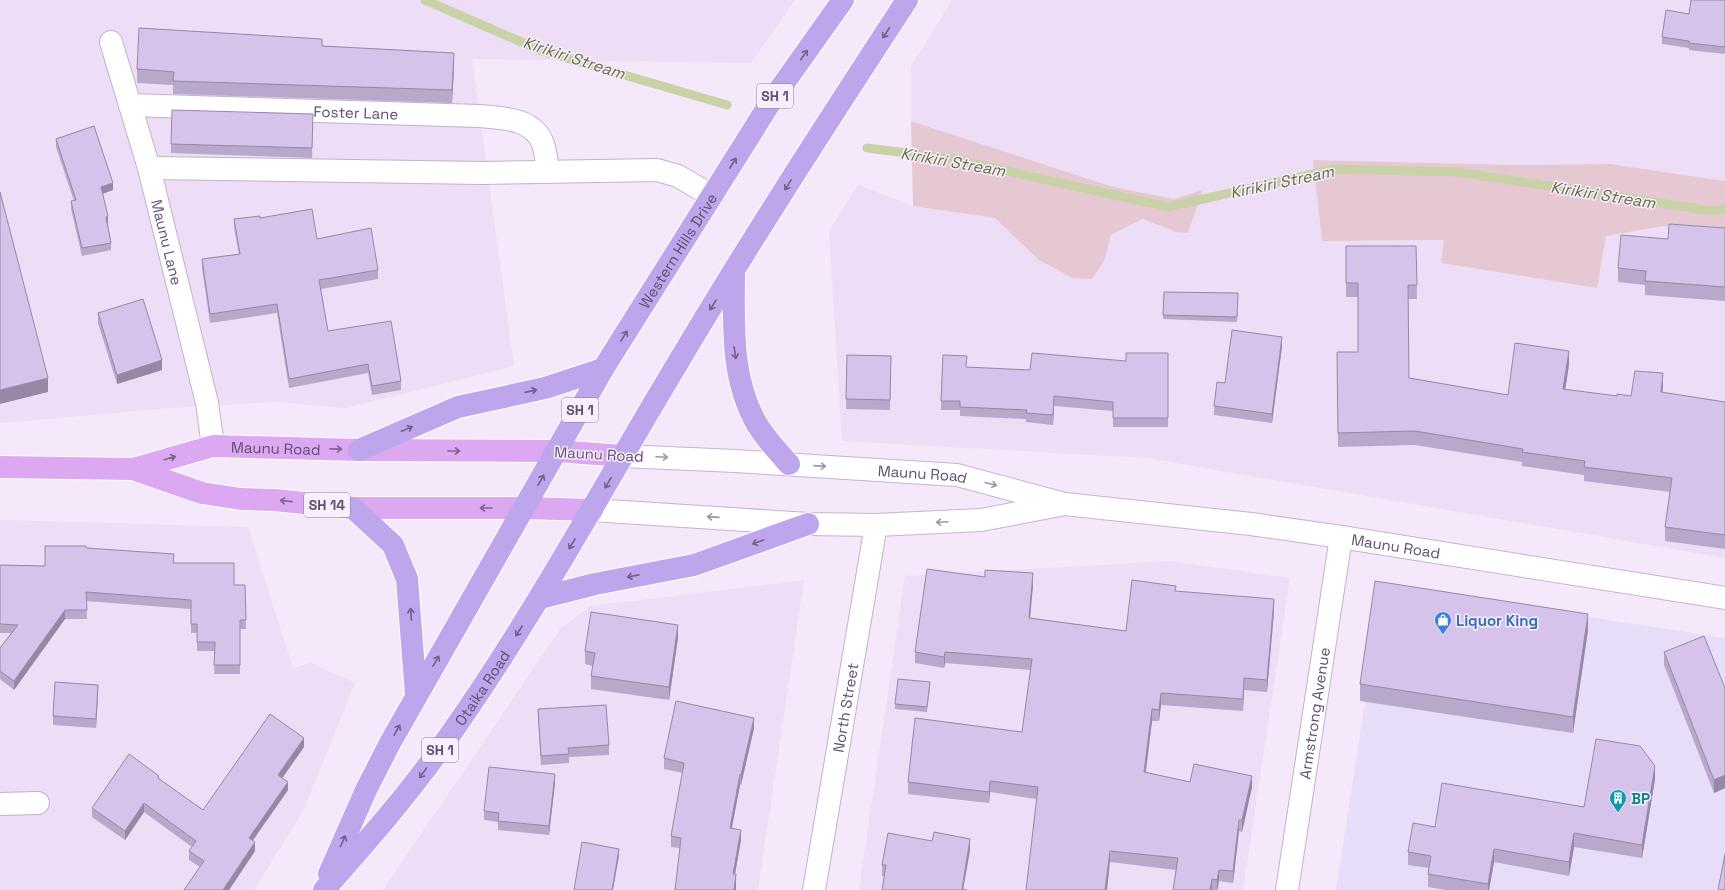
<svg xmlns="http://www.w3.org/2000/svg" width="1725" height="890" font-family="'Space Grotesk',sans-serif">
  <rect width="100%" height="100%" fill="#f4e8fa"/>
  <path fill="#edddf6" d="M0 0H795L751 63 472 59 514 366 345 408 280 402 183 407 0 423Z
    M952 0H1725V181L1610 164 1512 165 1313 160 1322 241 1445 240 1441 263 1597 288 1606 236 1664 226 1725 231V558L1147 458 842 441 829 231 858 185 913 206 996 218 1010 231 1104 261 1111 235 1144 219 1176 232 1188 233 1203 191 1174 199 1112 187 911 121V67Z
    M0 520 248 527 293 668 311 663 355 683 303 811 254 890H0Z
    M1170 561 1290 578 1243 890H859L905 576Z
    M804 580 758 890H383L561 628 591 606Z"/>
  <path fill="#e7ddf9" d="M1383 585 1725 638V890H1336Z"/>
  <path fill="#e6c8d2" d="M911 121 1113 187 1174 199 1203 190 1188 233 1176 232 1143 219 1111 235 1104 261 1092 279 1073 278 1039 260 995 218 913 206Z
    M1313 160 1512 165 1610 164 1725 181V231L1664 226 1606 236 1597 288 1441 263 1444 240 1322 241Z"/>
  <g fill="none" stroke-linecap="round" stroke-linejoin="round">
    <path stroke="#c8d2a6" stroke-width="9" d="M425 0 542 51 727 105
      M867 148 953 159 1168 207 1335 169 1457 172 1712 211 1725 209"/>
    <g stroke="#c0b2cd" stroke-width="24">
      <g id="street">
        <path id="s1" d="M111 42 149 168 207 403 213 446"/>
        <path id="s2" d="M130 105 479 116C502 118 534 118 543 144 546 153 547 163 548 172"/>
        <path d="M149 168 482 173 657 170 678 176 712 196"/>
        <path d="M0 804 38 803"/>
        <path id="s3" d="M814 890 876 525"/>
        <path id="s4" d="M1287 890 1341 537"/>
      </g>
    </g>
    <g stroke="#c5b4d4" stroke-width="24">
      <g id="secondary">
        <path id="s5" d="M623 456 735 461 957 475 1065 504 1251 524 1341 537 1725 598"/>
        <path d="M592 510 808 524 876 525 981 520 1060 505"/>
      </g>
    </g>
    <g stroke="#fff" stroke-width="24">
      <g id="primary">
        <path id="s6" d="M0 467 133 469 213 446 359 450 557 451 623 456"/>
        <path d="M133 469 202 493 241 499 274 500 353 508H525L592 510"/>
      </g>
    </g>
    <g stroke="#fff" stroke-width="24">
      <g id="highway">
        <path d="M734 272C734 325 730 379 758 426 767 440 778 452 789 464"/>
        <path d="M359 450 458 407 545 388 603 369"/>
        <path d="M353 508 393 545 407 579 416 695"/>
        <path d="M540 598 595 584 694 565 808 524"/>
        <path id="s7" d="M329 874 366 790 390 743 603 369 772 100 843 0"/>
        <path id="s8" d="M324 890C369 839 414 788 452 732 532 618 598 496 670 376 745 249 826 124 907 0"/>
      </g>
    </g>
    <use href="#street" stroke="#fff" stroke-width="22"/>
    <use href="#secondary" stroke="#fff" stroke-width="22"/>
    <use href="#primary" stroke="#dba8f1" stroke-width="22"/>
    <use href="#highway" stroke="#bea6ed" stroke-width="22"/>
  </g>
  <path fill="#b8a8cb" d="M1725 0V54L1689 50V48L1662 44V37L1689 14Z
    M322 46 454 67 452 103 173 94V85L137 83V69Z
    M313 123 312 158 171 153V144Z
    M56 139 113 190 103 194 111 243V250L82 256 71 209V201H74L56 147Z
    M260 218 317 239 378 270V279L321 289 328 331 401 381V390L372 395 368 373 289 388 277 313 210 323 202 268V259L239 254 234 228V219Z
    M1725 228V301L1645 295V285L1618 282V268L1668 239Z
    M1346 246H1416L1417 299H1408L1409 378 1508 395 1569 365 1565 390 1617 396H1631L1663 387 1662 393 1725 402V549L1665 541V527L1670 492 1584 481V475L1522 466V462L1415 445 1338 447 1337 352H1358V297H1346Z
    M1164 292 1238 293 1237 322 1163 319Z
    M98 313 162 370 117 384 98 323Z
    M1282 346 1272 423 1214 415V406Z
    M1168 353V427H1113V411L1054 406 1053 425 1026 422V419L960 416V410H941V401L967 367 1030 370 1126 361Z
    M847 355 891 356 890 410 846 409Z
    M86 548 174 563 234 585H245L246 629H240V674H214L215 651H197V633H191V609L86 601 87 619H65L14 690 0 679V648L11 633H0V565L45 566Z
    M1033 585 1030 618 1126 631 1176 591 1274 611 1267 692 1244 690 1243 711 1161 705 1159 721H1152L1146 772 1190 782 1252 787 1242 832 1239 831 1233 883 1219 881 1218 890H1173L1176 870 1110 862 1036 799 990 792 989 803 908 794V782L1022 732 1031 670 945 663 944 668 915 663V652Z
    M1588 630 1573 733 1360 701V684Z
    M678 638 669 700 591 689V676L593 666 585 664V651Z
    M1664 652 1725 688V788L1714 793 1664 665Z
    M930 687 927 712 895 709V704Z
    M98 694 96 728 53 725V716Z
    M538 709 609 745V755L569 757V763L541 765 538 719Z
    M754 728 741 785H740L731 828 741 840 735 874 736 885V890H675L680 848 671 847V836L683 773 664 769V758Z
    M304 747 282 778 288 790 253 840 255 851 229 890H184L200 867 189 860V851L192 847 144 812 125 840 92 817V808L159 779 203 810Z
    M1655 779 1642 858 1574 847 1569 876 1494 862 1489 890H1446L1428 887V874L1429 868 1408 865V852L1435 827 1584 807Z
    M555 783 549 835 498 830V822L484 820V811Z
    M970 850 963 889 882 876V865Z"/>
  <path fill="#9688a5" d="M454 53V67L452 103V90Z
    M113 183V190L101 194V187Z
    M108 216V224H106V217Z
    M1282 337V346L1272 423V414Z
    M1569 351V365L1563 403V389Z
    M162 360V370L117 384V375Z
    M1663 373V387L1661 406V392Z
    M48 378V392L0 404V390Z
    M1054 396V406L1053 425V415Z
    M1033 573V585L1029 629V618Z
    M1274 599V611L1267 692V680Z
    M65 610V619L14 690V681Z
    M1588 614V630L1573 733V717Z
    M678 625V638L669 700V687Z
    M945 652V663L944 668V657Z
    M1244 678V690L1243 711V699Z
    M98 685V694L96 728V719Z
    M1161 693V705L1159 721V710Z
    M1152 709V721L1144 784V772Z
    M754 718V728L741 785V775Z
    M304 738V747L278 784V775Z
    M1655 766V779L1642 858V845Z
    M555 774V783L549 835V826Z
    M740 774V785L730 838V828Z
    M1725 775V788L1714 793V780Z
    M1252 776V787L1242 832V820Z
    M990 781V792L989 803V792Z
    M288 782V790L249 846V838Z
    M144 803V812L125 840V831Z
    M1239 820V831L1233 883V871Z
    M741 830V840L733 885V874Z
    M1574 833V847L1569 876V862Z
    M970 839V850L963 890H962Z
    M255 842V851L229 890H223Z
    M619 849V856L613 890H612Z
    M1494 849V862L1489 890H1488V884Z
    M1110 851V862L1107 890H1105Z
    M1219 870V881L1217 890V880Z
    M736 874V890H734Z
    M1212 879V890H1210Z"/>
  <path fill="#d6c3ec" stroke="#9688a5" d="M1691 0H1725V47L1689 43V41L1662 37 1666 10 1689 14Z
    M139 28 322 39V46L454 53 452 90 173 81 174 72 137 69Z
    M172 110 313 114 312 148 171 144Z
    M94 126 113 183 101 187 108 216 106 217 111 243 82 248 71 201 76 200 56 139Z
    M0 192 48 378 0 390Z
    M312 209 317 239 371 228 378 270 319 280 328 331 391 321 401 381 372 386 368 364 289 379 277 304 210 314 202 259 240 254 234 219 260 216V218Z
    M1669 224 1725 228V287L1645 281 1646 271 1618 268 1621 235 1668 239Z
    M1346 246H1416L1417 285H1408L1409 378 1508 395 1515 343 1569 351 1563 389 1617 396V394L1631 396 1635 371 1663 373 1661 392 1725 402V535L1665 527 1672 478 1584 467 1585 461 1522 452 1523 449 1415 431 1338 433 1337 352H1358V283H1346Z
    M1164 292 1238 293 1237 317 1163 315Z
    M143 299 162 360 117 375 98 313Z
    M1232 330 1282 337 1272 414 1214 406 1217 382 1225 383Z
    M1032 353 1126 361V353H1168V418H1113V402L1054 396 1053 415 1026 413 1027 410 960 407V401H941L943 355 967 356 966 367 1030 370Z
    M847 355 891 356 890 400 846 399Z
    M45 546H86V548L174 554 173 563H234V585H245L246 620H240V665H214L215 642H197V624H191V600L86 592 87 610H65L14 681 0 671V648L18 625 0 624V565L45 566Z
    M927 569 985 577V570L1033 573 1029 618 1126 631 1132 580 1176 586 1175 591 1274 599 1267 680 1244 678 1243 699 1161 693 1159 710 1152 709 1144 772 1190 782 1194 764 1252 776 1242 820H1239L1233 871 1219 870 1217 880 1212 879 1210 890H1173L1178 858 1110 851 1105 890H1026L1038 787 990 781 989 792 908 782 915 718 1022 732 1032 659 945 652 944 657 915 652Z
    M1375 581 1588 614 1573 717 1360 684Z
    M591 612 678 625 669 687 591 676 595 653 585 651Z
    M1704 636 1725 688V775L1714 780 1664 652Z
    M898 679 930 682 927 707 895 704Z
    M55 682 98 685 96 719 53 716Z
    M676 701 754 718 741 775 740 774 730 828 741 830 733 874H736L734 890H675L681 838 671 836 684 763 664 758Z
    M606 705 609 745 568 748 569 754 541 756 538 709Z
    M270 714 304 738 278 775 288 782 249 838 255 842 223 890H184L204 861 189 851 196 841 144 803 125 831 92 808 129 754 159 776 158 778 203 810Z
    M1596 739 1640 746 1655 766 1642 845 1574 833 1569 862 1494 849 1488 884 1428 874 1431 856 1408 852 1413 823 1435 827 1442 783 1584 807Z
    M489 767 555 774 549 826 498 821 499 813 484 811Z
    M934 832 970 839 962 889 967 890H882L886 865H882L888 833 932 841Z
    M582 842 619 849 612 890H574Z
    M1725 854V890H1718Z"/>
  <defs><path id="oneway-shaft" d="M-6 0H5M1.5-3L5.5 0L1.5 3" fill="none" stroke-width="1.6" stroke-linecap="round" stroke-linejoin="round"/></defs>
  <g stroke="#71608a">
    <use href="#oneway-shaft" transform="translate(886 33) rotate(123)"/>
    <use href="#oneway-shaft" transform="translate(804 55) rotate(-55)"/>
    <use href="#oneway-shaft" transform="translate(733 163) rotate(-58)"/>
    <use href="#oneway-shaft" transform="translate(788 185) rotate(122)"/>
    <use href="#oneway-shaft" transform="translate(713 305) rotate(122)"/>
    <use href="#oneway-shaft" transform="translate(624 336) rotate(-58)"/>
    <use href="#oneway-shaft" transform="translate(735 353) rotate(81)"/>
    <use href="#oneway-shaft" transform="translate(531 391) rotate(-13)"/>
    <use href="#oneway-shaft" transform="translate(407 429) rotate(-23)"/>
    <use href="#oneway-shaft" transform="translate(541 480) rotate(-60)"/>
    <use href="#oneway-shaft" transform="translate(608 483) rotate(120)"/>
    <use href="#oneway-shaft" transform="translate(758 542) rotate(160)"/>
    <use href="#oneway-shaft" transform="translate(572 544) rotate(121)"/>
    <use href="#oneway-shaft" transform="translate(633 576) rotate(169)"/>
    <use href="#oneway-shaft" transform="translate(411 614) rotate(-94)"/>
    <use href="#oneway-shaft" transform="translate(519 631) rotate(123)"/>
    <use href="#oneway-shaft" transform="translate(436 661) rotate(-60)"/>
    <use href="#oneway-shaft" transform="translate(397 730) rotate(-61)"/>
    <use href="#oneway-shaft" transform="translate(423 773) rotate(126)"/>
    <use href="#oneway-shaft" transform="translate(343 841) rotate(-66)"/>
  </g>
  <g stroke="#7d6591">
    <use href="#oneway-shaft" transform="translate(336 449) rotate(1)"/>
    <use href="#oneway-shaft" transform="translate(454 451)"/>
    <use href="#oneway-shaft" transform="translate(170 458) rotate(-16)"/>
    <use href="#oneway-shaft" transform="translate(286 501) rotate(-174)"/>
    <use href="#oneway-shaft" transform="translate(486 508) rotate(-180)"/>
  </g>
  <g stroke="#9e95aa">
    <use href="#oneway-shaft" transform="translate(662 457) rotate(3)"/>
    <use href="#oneway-shaft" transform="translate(820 466) rotate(4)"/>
    <use href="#oneway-shaft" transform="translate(991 484) rotate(15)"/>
    <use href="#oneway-shaft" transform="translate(713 517) rotate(-176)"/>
    <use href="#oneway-shaft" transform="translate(942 522) rotate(177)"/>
  </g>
  <defs>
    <g id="shop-pin" transform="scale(0.9)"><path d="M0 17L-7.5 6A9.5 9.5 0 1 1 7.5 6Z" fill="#3f7fe0" stroke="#f8eefd"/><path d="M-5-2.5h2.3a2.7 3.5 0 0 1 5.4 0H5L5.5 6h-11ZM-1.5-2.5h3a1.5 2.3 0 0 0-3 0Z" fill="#fff"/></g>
    <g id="building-pin" transform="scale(0.9)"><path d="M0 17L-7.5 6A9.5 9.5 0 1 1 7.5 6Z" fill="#0f9aa8" stroke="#f8eefd"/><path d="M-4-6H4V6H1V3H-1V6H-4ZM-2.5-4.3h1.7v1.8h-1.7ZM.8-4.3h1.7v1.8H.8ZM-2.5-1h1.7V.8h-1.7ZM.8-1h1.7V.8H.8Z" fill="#fff"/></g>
  </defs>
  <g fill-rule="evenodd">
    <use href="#shop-pin" x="1443" y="620"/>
    <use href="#building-pin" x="1618" y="798"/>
  </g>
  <g text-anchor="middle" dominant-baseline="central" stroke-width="3" stroke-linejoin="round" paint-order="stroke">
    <g fill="#f8eefd" stroke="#8c7f9b" stroke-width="1">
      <rect x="757" y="84" width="36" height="24" rx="3"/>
      <rect x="562" y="398" width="36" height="24" rx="3"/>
      <rect x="304" y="493" width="46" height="24" rx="3"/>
      <rect x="422" y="738" width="36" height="24" rx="3"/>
    </g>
    <g font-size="14" font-weight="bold" fill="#5e4f71">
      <text x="775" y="96">SH 1</text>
      <text x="580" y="410">SH 1</text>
      <text x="327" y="505">SH 14</text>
      <text x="440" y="750">SH 1</text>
    </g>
    <g font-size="15" fill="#5e4f71" stroke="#f8eefd">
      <text stroke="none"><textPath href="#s2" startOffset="226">Foster Lane</textPath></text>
      <text stroke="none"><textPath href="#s1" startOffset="208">Maunu Lane</textPath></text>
      <text stroke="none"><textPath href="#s7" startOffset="715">Western Hills Drive</textPath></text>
      <text stroke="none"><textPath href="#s6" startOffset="279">Maunu Road</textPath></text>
      <text transform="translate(599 454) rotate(3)">Maunu Road</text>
      <text stroke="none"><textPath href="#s5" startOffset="300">Maunu Road</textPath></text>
      <text stroke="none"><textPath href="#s5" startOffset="780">Maunu Road</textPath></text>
      <text stroke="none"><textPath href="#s8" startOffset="257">Otaika Road</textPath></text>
      <text stroke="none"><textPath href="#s3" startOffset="185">North Street</textPath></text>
      <text stroke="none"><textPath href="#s4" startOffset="179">Armstrong Avenue</textPath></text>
    </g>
    <g font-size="15" font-weight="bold" fill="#366cbe" stroke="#f8eefd" text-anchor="start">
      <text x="1456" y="620">Liquor King</text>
    </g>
    <g font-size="15" font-weight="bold" fill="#0d838f" stroke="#f8eefd" text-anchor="start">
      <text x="1631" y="798">BP</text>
    </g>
    <g font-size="16" font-style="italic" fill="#636e41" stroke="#f8eefd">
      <text transform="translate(574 58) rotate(18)">Kirikiri Stream</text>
      <text transform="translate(953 162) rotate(10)">Kirikiri Stream</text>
      <text transform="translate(1282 182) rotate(-12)">Kirikiri Stream</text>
      <text transform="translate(1603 195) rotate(9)">Kirikiri Stream</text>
    </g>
  </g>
</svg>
